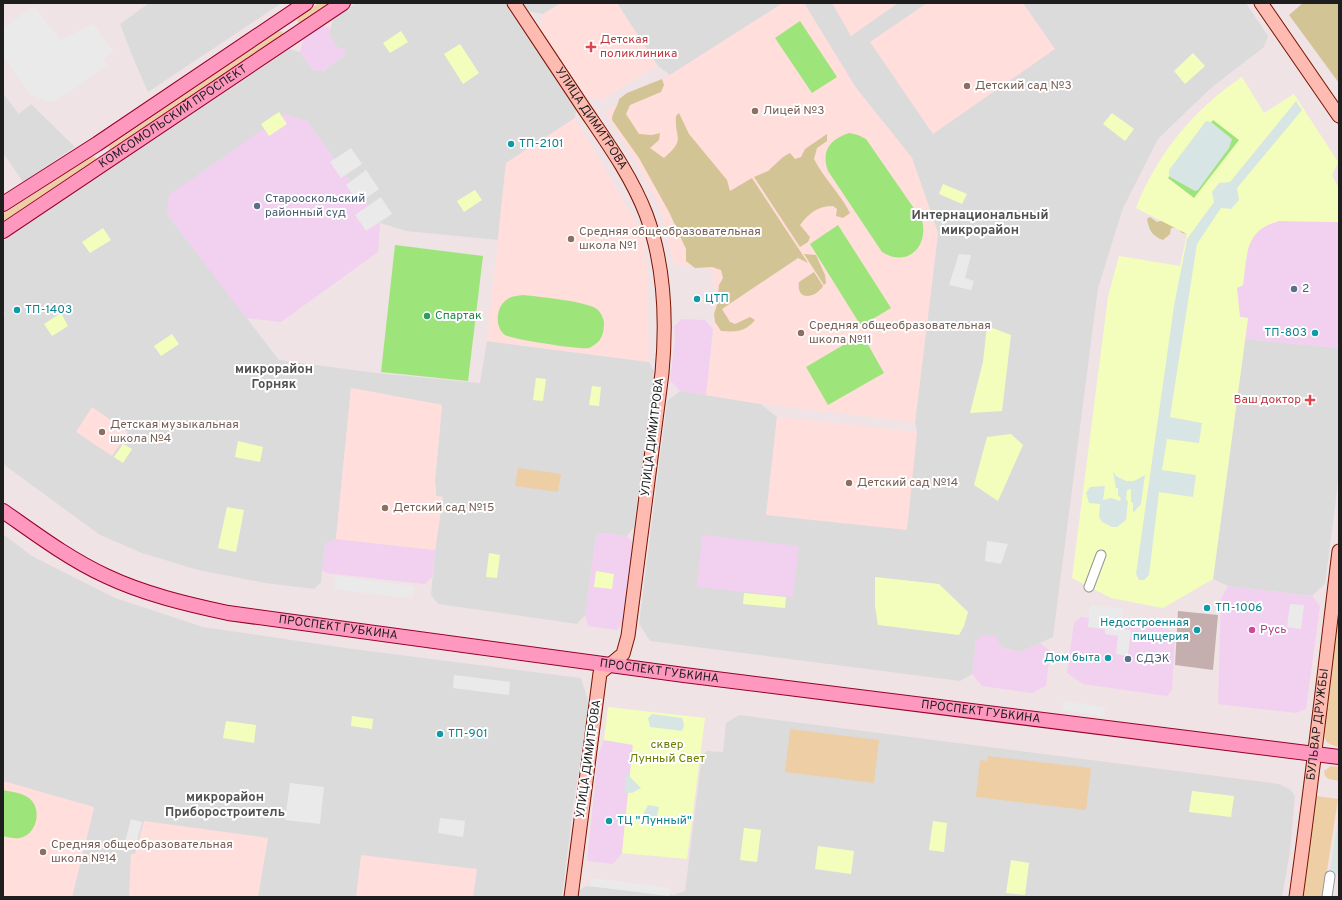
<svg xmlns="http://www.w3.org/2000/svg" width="1342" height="900" font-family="Overpass,sans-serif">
  <rect width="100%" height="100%" fill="#f0e3e6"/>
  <path fill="#dcdbdc" d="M149 3H282L148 92 134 60 120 24Z
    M356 3H508L577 103 575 118 506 163 498 240 406 231 380 223 307 121 167 214 279 360 376 373 480 383 487 341 649 362 655 373 634 527 627 536 601 533 596 537 585 615 577 624 438 604 431 595 435 550 443 497 436 496 435 480 442 405 351 388 336 539 325 545 321 582 314 589 265 583 198 570 142 553 100 535 3 464V318L5 313 3 310V241L289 49 300 52 313 70 323 71 346 54 338 48 329 35 333 19Z
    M522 3H561L543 14 527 11Z
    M617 3H783L670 75 657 65Z
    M804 3H1246L1268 36 1264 47 1211 88 1158 139 1123 208 1098 288 1053 637 1020 652 976 641 972 674 960 681 650 641 639 624 667 401 680 391 761 404 777 417 767 515 917 432 915 422 938 233 912 158 856 88Z
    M3 93 19 114 31 104 75 147 23 182 3 153Z
    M1245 339 1339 348V468L1336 500 1325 584 1312 596 1228 586 1213 579Z
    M3 534 32 556 115 598 203 627 353 649 581 678 589 704 574 801 562 897H72L94 808 3 781Z
    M739 715 1279 784 1291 790 1295 796 1290 852 1282 897H578V891L586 886 674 895 685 891 702 755 707 751 723 752 726 723Z"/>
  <path fill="#f2d0ef" d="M324 26 331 28 329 35 338 48 345 49 346 54 322 71 313 70 300 52 303 39Z
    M285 114 307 121 380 223 378 252 281 322 246 318 167 214 169 195Z
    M1279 221 1339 222V348L1245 339 1248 318 1240 317 1236 288 1243 285 1249 244 1257 232 1265 226Z
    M682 319 705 320 713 329 706 395 680 391 670 380 675 338 674 326Z
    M601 533 627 536 633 542 624 622 617 630 588 626 585 615 596 537Z
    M702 535 799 546 793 597 697 587Z
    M336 539 435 550 432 577 425 584 326 573 322 570 325 544Z
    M1228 586 1312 596 1320 606 1306 709 1296 713 1218 704 1221 599Z
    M1081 617 1168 629 1175 635 1172 690 1167 696 1083 684 1067 673 1074 623Z
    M982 635 996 636 1002 648 1020 652 1040 643 1050 651 1046 686 1032 693 982 686 972 674 976 641Z
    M604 740 633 744 622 853 613 864 587 861 598 755Z"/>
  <path fill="#ffdedc" d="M561 3H617L657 65 603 99 588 98 540 29 543 14Z
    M783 3H804L856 88 912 158 938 233 915 422 761 404 706 395 713 340V270L674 264 660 208 636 161 605 112 670 75Z
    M832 3H898L851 36Z
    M927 3H1023L1055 49 933 134 870 42Z
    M575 118 635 220 644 239 647 269 649 362 487 341 506 163Z
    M351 388 442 405 435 480 436 496 443 497 435 550 336 539Z
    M92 407 128 432 112 456 76 432Z
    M777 417 917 432 907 530 766 515Z
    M3 781 94 807 72 897H3Z
    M144 821 268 838 258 897H129L131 854H135Z
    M361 855 477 869 473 897H356Z"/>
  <path fill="#c5afae" d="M1178 611 1218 615 1213 670 1175 665Z"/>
  <path fill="#eecea4" d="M319 3H332L301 24 298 22 297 19 299 17Z
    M281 31 284 34 282 38 115 149 111 150 108 147 277 32Z
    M92 156 98 159 96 162 3 223V214Z
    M518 468 561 474 558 492 515 486Z
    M1339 607V747C1331 745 1326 744 1324 736Z
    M790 729 879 740 874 783 785 772Z
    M988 756 1091 768 1086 810 976 797 980 760 987 761Z
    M1331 766 1339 767V781L1329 779 1325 776 1324 771Z
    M1316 796 1338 799 1323 897H1302Z"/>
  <path fill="#d2c494" d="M1303 3H1339V83L1289 15Z
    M662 79 664 85 661 92 630 105 626 114 639 134 652 135 660 133 659 140 650 148 664 158C687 138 674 139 676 116L679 113 689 134 727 180 730 191 752 178 808 263 798 258 722 309 730 322 735 324 750 317 755 320C745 332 736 332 721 331L715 322 714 314 717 305 719 285 723 278 721 270 712 267 695 268 686 261V249L669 212 639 158 612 120C612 112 618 107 619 99L627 93Z
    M827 134V141L817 148 814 159C824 179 840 193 850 213L843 218 836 216 837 209 833 206C818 206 809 213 800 225L810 237 808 242 800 247 754 177 768 171 783 157 790 153 795 159 801 157 805 149Z
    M1150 217 1157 222 1167 219 1189 234 1182 233C1179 229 1177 227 1171 228L1170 234 1163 240C1152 236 1149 230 1147 219Z
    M804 254 816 255 825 275 826 283 824 285Z
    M814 272 823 286C816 298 796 302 799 282Z"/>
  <path fill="#f4febc" d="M401 31 408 42 390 53 383 43Z
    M460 44 479 73 463 84 444 54Z
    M1193 53 1205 66 1185 84 1174 71Z
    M1242 77 1264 113 1294 94 1338 162 1332 175 1339 189V222L1279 221C1244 230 1247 255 1243 285L1237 288 1240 317 1248 318 1213 579 1163 608 1111 598 1072 578 1108 297 1119 256 1180 266 1187 234 1136 208C1157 154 1194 109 1242 77Z
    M279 112 287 124 269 136 261 124Z
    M1112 113 1134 129 1125 141 1103 124Z
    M943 184 967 194 962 204 939 194Z
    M475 190 482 200 464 212 457 201Z
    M103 228 111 240 90 253 82 242Z
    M61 313 68 326 52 336 44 324Z
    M987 326 1011 335 1002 411 970 413 983 362Z
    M172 334 179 344 161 356 154 346Z
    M536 378 546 379 543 401 533 400Z
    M592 386 601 387 599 406 589 405Z
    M1011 434 1023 445 998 501 974 485 987 437Z
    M238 441 263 447 260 462 235 457Z
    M123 444 132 449 123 463 114 457Z
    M227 507 244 510 236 552 218 548Z
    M489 553 500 555 497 578 486 577Z
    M596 571 614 574 612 589 594 587Z
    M875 577 939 584 968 612 964 626 959 635 878 625 875 606Z
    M744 593 786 597 785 608 743 604Z
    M608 707 705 718 687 859 622 853 633 745 604 740Z
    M352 716 373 719 372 729 351 726Z
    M226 721 256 725 254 743 223 738Z
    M1192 791 1234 796 1231 817 1189 812Z
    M933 821 947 823 944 852 929 850Z
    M744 828 761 830 757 862 740 860Z
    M818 846 854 851 851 874 815 869Z
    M1011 860 1029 863 1025 895 1006 893Z"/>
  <path fill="#9de57a" d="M800 21 837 77 812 93 775 38Z
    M1213 120 1239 140 1194 198 1168 178Z
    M849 133 858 135 866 139 922 220C929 247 907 268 882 252L828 171C821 151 829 140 849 133Z
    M838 225 891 308 861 326 810 244Z
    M395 245 483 256 468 381 381 372Z
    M524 295C538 297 589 301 598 310 601 313 604 319 604 323 604 329 603 336 599 341 597 343 592 347 589 348 582 350 512 339 505 335 495 328 496 309 504 302 510 296 516 296 524 295Z
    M862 334 884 373 828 405 806 367Z
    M3 790C12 792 26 793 32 801 42 813 35 836 19 838 14 839 8 837 3 836Z"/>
  <path fill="#eaeaea" d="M34 6 60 40 93 24 113 51 103 59 107 65 53 103 31 95 3 56V28Z
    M351 148 362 164 341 178 330 162Z
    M366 170 379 189 359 203 346 185Z
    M381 197 392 214 366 231 355 215Z
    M959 254 971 255 965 278 974 281 971 290 949 285Z
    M987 541 1008 544 1001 564 985 561Z
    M336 576 414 586 412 599 334 589Z
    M1290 604 1304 605 1301 629 1287 627Z
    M1090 605 1123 609 1120 629 1131 630 1128 656 1116 654 1118 636 1105 634V629L1088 627Z
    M454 675 510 682 509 695 453 688Z
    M1063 701 1105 707 1104 716 1062 710Z
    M290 783 324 787 320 824 285 820Z
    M440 818 465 821 463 837 438 833Z
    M131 819 142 822 136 845 125 842Z
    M591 878 670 888 669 896 590 886Z"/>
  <path fill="#d7e5e5" d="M1296 101 1302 110 1237 188 1239 200 1231 209 1221 208 1197 244 1170 417 1202 423 1199 443 1167 439 1162 470 1196 475 1193 497 1159 492 1149 575 1144 580H1139L1136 574 1174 306 1187 239 1214 202 1212 192 1219 183 1230 182Z
    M1206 121 1211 122 1232 139 1229 148 1198 190 1195 191 1170 177 1169 174V170Z
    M1113 471 1116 476 1126 481H1134L1145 475 1141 504 1133 513V503L1131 502V489L1127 490 1126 500 1128 501 1126 520 1117 527H1112L1102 522 1099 517 1100 504 1089 503 1086 493 1090 487 1105 486 1103 500 1111 498 1120 501 1121 499 1118 495V488H1116Z
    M652 714 682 718 684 724 683 729 681 731 675 730 650 727 648 718Z
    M626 773 641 788 632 793 624 792Z
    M648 805 659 807 656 821H646L638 824Z
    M1339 813V874L1330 873Z"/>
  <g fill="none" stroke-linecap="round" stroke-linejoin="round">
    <g stroke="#959595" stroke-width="11">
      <path id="street" d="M1089 587 1101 555
        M1327 897 1330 876"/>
    </g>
    <g stroke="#791400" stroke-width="15">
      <g id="secondary">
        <path id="s1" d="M514 3C537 38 560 72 583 107 606 141 631 175 646 214 665 265 667 319 662 373L628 636 623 654 600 673 571 897"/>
        <path d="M1261 3 1339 116"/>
        <path id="s2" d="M1296 897C1312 782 1325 667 1339 551"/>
      </g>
    </g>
    <g stroke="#970029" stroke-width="16">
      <g id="primary">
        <path d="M3 204 97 144 306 3"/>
        <path id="s3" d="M3 231 343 3"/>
        <path id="s4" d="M3 511C36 534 69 559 106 576 144 594 186 604 228 613L684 675 1339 757"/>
      </g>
    </g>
    <use href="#street" stroke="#fff" stroke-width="9"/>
    <use href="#secondary" stroke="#febbb2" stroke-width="13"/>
    <use href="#primary" stroke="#ff98bf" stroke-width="14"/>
  </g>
  <g fill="#e0444e" stroke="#fff" stroke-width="1.5">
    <path d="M589 41h4v4h4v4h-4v4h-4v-4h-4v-4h4z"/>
    <path d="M1308 394h4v4h4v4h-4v4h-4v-4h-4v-4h4z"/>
  </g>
  <g fill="#8d6e63" stroke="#fff" stroke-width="1.5">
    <circle cx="967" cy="86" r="4"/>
    <circle cx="755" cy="111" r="4"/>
    <circle cx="571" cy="239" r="4"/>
    <circle cx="801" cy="333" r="4"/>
    <circle cx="102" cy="432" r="4"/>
    <circle cx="849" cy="483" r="4"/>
    <circle cx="385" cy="508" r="4"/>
    <circle cx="43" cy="852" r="4"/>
  </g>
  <g fill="#0f9aa8" stroke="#fff" stroke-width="1.5">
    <circle cx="511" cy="144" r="4"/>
    <circle cx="697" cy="299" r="4"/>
    <circle cx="17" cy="310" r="4"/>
    <circle cx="1315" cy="333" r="4"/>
    <circle cx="1207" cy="608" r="4"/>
    <circle cx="1197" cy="630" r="4"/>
    <circle cx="1108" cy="658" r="4"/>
    <circle cx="440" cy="734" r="4"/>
    <circle cx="609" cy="821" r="4"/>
  </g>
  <g fill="#5c6f8a" stroke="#fff" stroke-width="1.5">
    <circle cx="257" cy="206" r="4"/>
    <circle cx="1294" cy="289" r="4"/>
    <circle cx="1128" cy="659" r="4"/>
  </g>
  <circle fill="#2e9e5b" stroke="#fff" stroke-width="1.5" cx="427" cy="316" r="4"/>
  <circle fill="#d1479c" stroke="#fff" stroke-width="1.5" cx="1252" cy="630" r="4"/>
  <g text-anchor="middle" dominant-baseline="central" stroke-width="4" stroke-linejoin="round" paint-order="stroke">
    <g font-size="12" fill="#be3a42" stroke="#fff" text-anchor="start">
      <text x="600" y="40">Детская<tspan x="600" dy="14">поликлиника</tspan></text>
      <text x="1301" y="400" text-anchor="end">Ваш доктор</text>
    </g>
    <g font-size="12" fill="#785e54" stroke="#fff" text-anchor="start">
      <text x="975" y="86">Детский сад №3</text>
      <text x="763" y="111">Лицей №3</text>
      <text x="579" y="232">Средняя общеобразовательная<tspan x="579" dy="14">школа №1</tspan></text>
      <text x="809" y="326">Cредняя общеобразовательная<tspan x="809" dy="14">школа №11</tspan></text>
      <text x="110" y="425">Детская музыкальная<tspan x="110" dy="14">школа №4</tspan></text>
      <text x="857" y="483">Детский сад №14</text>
      <text x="393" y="508">Детский сад №15</text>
      <text x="51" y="845">Средняя общеобразовательная<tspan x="51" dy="14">школа №14</tspan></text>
    </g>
    <g font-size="12" fill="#1e1e1e" stroke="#fff">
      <text stroke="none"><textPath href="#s3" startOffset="205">КОМСОМОЛЬСКИЙ ПРОСПЕКТ</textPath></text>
      <text stroke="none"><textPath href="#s1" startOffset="139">УЛИЦА ДИМИТРОВА</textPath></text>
      <text transform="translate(653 437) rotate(-83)">УЛИЦА ДИМИТРОВА</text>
      <text stroke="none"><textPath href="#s4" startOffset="361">ПРОСПЕКТ ГУБКИНА</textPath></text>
      <text stroke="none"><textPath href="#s4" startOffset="685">ПРОСПЕКТ ГУБКИНА</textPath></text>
      <text stroke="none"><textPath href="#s4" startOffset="1009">ПРОСПЕКТ ГУБКИНА</textPath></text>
      <text stroke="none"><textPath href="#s2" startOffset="174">БУЛЬВАР ДРУЖБЫ</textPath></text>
      <text transform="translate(589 759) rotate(-82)">УЛИЦА ДИМИТРОВА</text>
    </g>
    <g font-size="12" fill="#0d838f" stroke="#fff" text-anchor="start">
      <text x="519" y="144">ТП-2101</text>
      <text x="705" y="299">ЦТП</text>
      <text x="25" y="310">ТП-1403</text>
      <text x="1307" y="333" text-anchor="end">ТП-803</text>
      <text x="1215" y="608">ТП-1006</text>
      <text x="1189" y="623" text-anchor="end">Недостроенная<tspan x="1189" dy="14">пиццерия</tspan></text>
      <text x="1100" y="658" text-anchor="end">Дом быта</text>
      <text x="448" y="734">ТП-901</text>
      <text x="617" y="821">ТЦ "Лунный"</text>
    </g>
    <g font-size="12" fill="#4e5e75" stroke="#fff" text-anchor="start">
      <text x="265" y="199">Старооскольский<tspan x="265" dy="14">районный суд</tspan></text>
      <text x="1302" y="289">2</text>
      <text x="1136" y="659">СДЭК</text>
    </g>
    <g font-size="12" fill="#27864d" stroke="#fff" text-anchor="start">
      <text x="435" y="316">Спартак</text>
    </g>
    <g font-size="12" fill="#b23c85" stroke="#fff" text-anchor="start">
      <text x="1260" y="630">Русь</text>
    </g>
    <g font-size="12" fill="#6d7e04" stroke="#fff">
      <text x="667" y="745">сквер<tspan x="667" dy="14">Лунный Свет</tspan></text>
    </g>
    <g font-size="13" font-weight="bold" fill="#515151" stroke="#fff">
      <text x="980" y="216">Интернациональный<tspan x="980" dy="15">микрорайон</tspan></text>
      <text x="274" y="370">микрорайон<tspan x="274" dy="15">Горняк</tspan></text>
      <text x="225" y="798">микрорайон<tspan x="225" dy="15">Приборостроитель</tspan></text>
    </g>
  </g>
  <rect width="1342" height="900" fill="none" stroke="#1e1e1e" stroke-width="8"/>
</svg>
